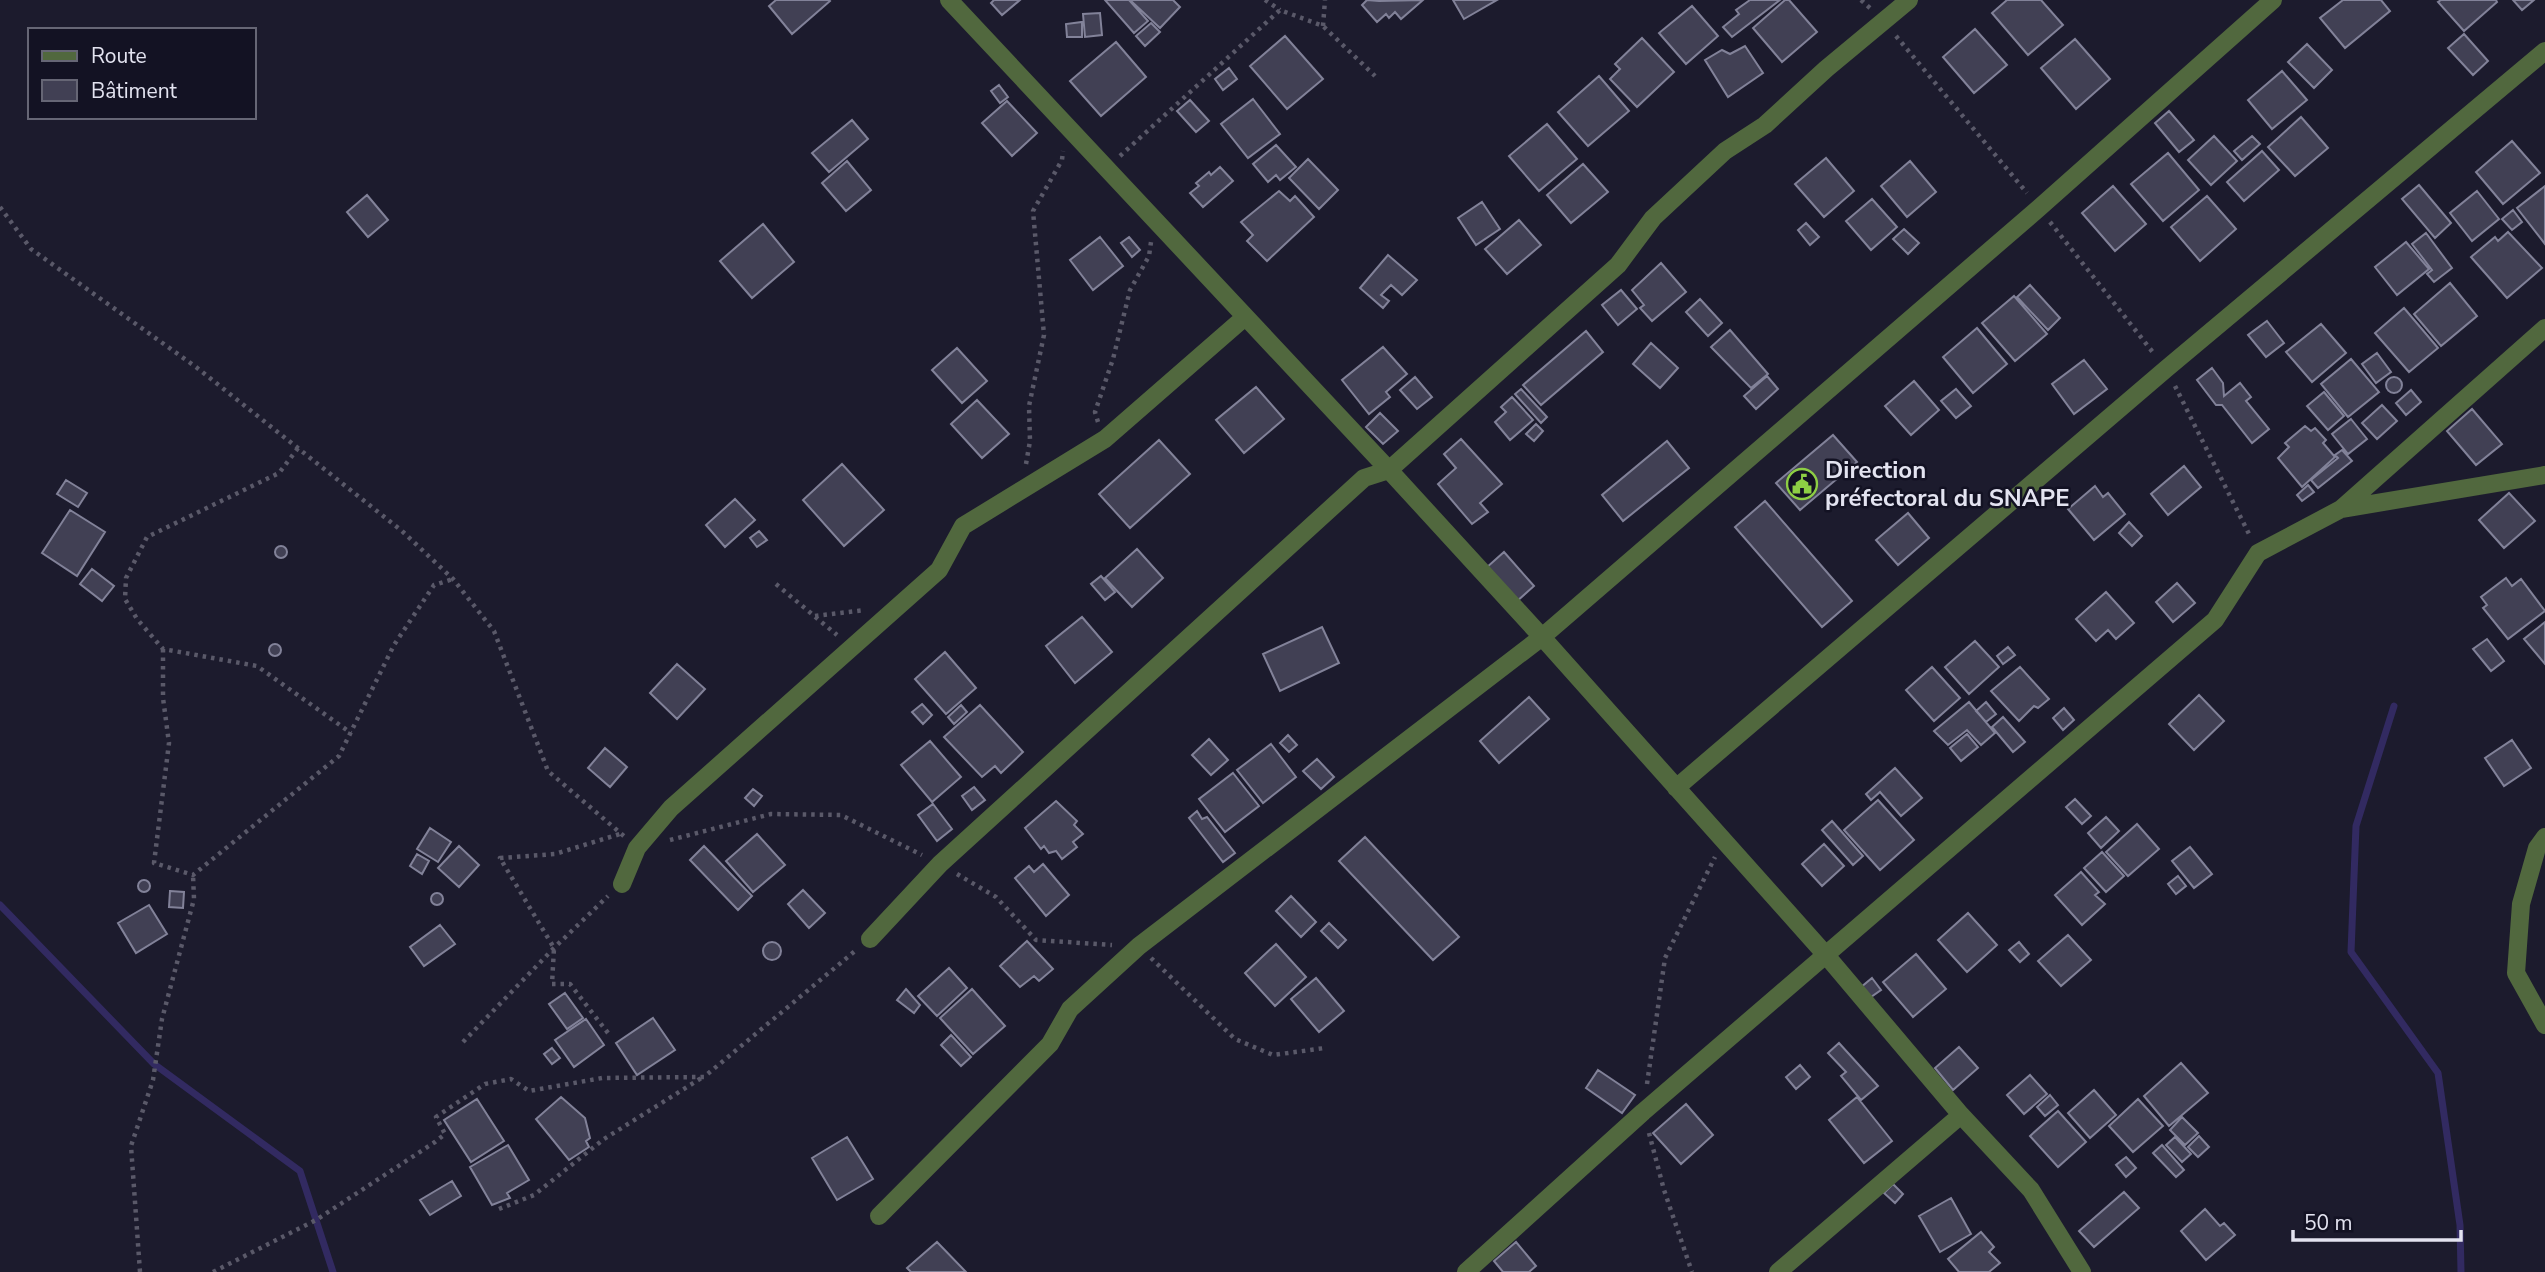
<svg xmlns="http://www.w3.org/2000/svg" width="2545" height="1272" font-family="'Nunito Sans',sans-serif">
  <rect width="100%" height="100%" fill="#1c1b2d"/>
  <g fill="none" stroke-linecap="round" stroke-linejoin="round">
    <path stroke="#322a61" stroke-width="7" d="M2394 706 2356 826 2351 952 2438 1073 2460 1225 2461 1272
      M0 905 154 1064 300 1171 333 1272"/>
  </g>
  <path fill="#414054" stroke="#828299" stroke-width="2" d="M776 0H829L830 1 792 34 769 6Z
    M994 0H1020L1002 15 991 3Z
    M1105 0H1129L1148 21 1134 33Z
    M1130 0H1173L1180 7 1160 28Z
    M1367 0 1379 1 1423 0 1401 19 1395 12 1389 18 1386 14 1377 22 1362 5Z
    M1453 0H1497L1464 19Z
    M1750 0H1780L1732 37 1723 27 1739 14 1736 10Z
    M1785 0H1789L1817 32 1782 62 1753 28Z
    M2007 0H2041L2063 25 2028 55 1992 13Z
    M2343 0H2381L2390 11 2345 48 2320 18Z
    M2441 0H2496L2497 2 2464 31 2438 2Z
    M2513 0H2534L2522 10Z
    M1692 6 1718 36 1686 64 1659 33Z
    M1100 13 1102 35 1085 37 1083 14Z
    M1082 22V37H1067L1066 24Z
    M1151 23 1160 32 1145 46 1136 36Z
    M1975 29 2007 65 1974 93 1943 57Z
    M2464 34 2488 61 2473 75 2448 48Z
    M1285 36 1323 79 1287 109 1250 66Z
    M1642 38 1674 72 1637 107 1610 79 1620 69 1615 64Z
    M2075 39 2110 79 2076 109 2041 68Z
    M1116 42 1146 77 1101 116 1070 81Z
    M2307 44 2332 70 2314 88 2288 62Z
    M1745 46 1763 73 1728 97 1705 60 1722 50 1730 54Z
    M1229 68 1237 79 1223 90 1215 79Z
    M2282 71 2307 100 2272 129 2248 100Z
    M1599 76 1629 111 1588 146 1558 112Z
    M999 85 1008 97 1000 103 991 91Z
    M1253 99 1280 134 1248 158 1221 124Z
    M1190 100 1209 121 1196 132 1177 111Z
    M1007 101 1037 133 1012 156 982 123Z
    M2169 111 2194 140 2179 152 2155 123Z
    M2301 117 2328 148 2295 176 2268 147Z
    M852 120 868 139 829 172 812 153Z
    M1547 124 1577 159 1539 191 1509 156Z
    M2214 136 2237 161 2211 185 2188 160Z
    M2252 136 2260 144 2242 160 2234 151Z
    M2512 141 2540 173 2503 204 2476 172Z
    M1276 145 1296 167 1280 180 1276 175 1268 182 1253 164Z
    M2262 151 2279 170 2244 201 2227 182Z
    M2168 153 2199 190 2163 221 2131 184Z
    M1826 158 1854 191 1824 217 1795 184Z
    M1308 159 1338 190 1319 209 1289 178Z
    M847 161 871 190 846 211 822 183Z
    M1910 161 1936 192 1907 217 1881 186Z
    M1583 164 1608 192 1571 223 1547 195Z
    M1220 167 1233 181 1203 207 1190 193 1199 186 1196 183 1209 172 1211 175Z
    M2419 185 2451 223 2435 238 2402 199Z
    M2113 186 2146 224 2115 251 2082 213Z
    M2545 186V244L2517 208Z
    M1279 191 1290 201 1295 196 1314 217 1267 261 1247 241 1253 235 1241 222Z
    M2477 191 2499 219 2472 241 2450 213Z
    M367 195 388 220 368 237 347 212Z
    M2207 196 2236 229 2200 261 2171 227Z
    M1872 199 1897 227 1871 250 1846 221Z
    M1482 202 1500 229 1476 245 1458 218Z
    M2513 210 2522 222 2512 230 2502 219Z
    M1519 220 1541 245 1507 274 1485 249Z
    M1806 223 1819 237 1810 245 1798 230Z
    M763 224 794 262 752 298 720 261Z
    M1904 229 1919 243 1908 254 1893 239Z
    M2508 232 2542 268 2507 298 2471 257 2495 237 2498 241Z
    M2426 233 2452 268 2434 282 2427 274 2432 270 2412 244Z
    M1100 237 1123 266 1093 290 1070 260Z
    M1129 237 1140 250 1132 257 1121 243Z
    M2406 242 2429 269 2397 295 2375 267Z
    M1388 255 1417 280 1402 295 1391 285 1381 295 1389 301 1383 308 1360 288Z
    M1661 263 1686 292 1652 321 1640 308 1644 305 1632 290Z
    M2450 283 2477 316 2441 346 2414 314Z
    M2030 285 2060 318 2048 330 2017 297Z
    M1621 290 1637 309 1618 325 1602 305Z
    M2014 296 2047 334 2015 361 1982 323Z
    M1700 299 1722 323 1708 336 1686 312Z
    M2404 308 2438 348 2409 372 2375 333Z
    M2267 321 2284 343 2266 357 2248 335Z
    M2321 324 2346 353 2312 382 2286 352Z
    M1977 328 2007 364 1973 393 1943 357Z
    M1730 330 1768 374 1751 388 1711 347Z
    M1586 331 1603 352 1541 405 1523 385Z
    M1651 343 1678 368 1660 388 1633 364Z
    M1383 347 1407 374 1386 392 1390 397 1369 414 1342 380Z
    M957 348 987 381 962 403 932 370Z
    M2377 353 2391 372 2376 383 2362 364Z
    M2351 359 2379 392 2348 417 2321 384Z
    M2084 360 2107 389 2074 414 2052 384Z
    M2212 368 2223 383 2224 396 2240 383 2251 397 2246 401 2269 429 2252 443 2222 405H2216L2197 380Z
    M1767 376 1778 389 1756 409 1744 396Z
    M1415 377 1432 397 1417 409 1400 390Z
    M2386 385a8 8 0 1 1 16 0a8 8 0 1 1-16 0Z
    M1914 381 1939 410 1911 435 1885 406Z
    M1256 387 1284 419 1244 453 1216 420Z
    M1521 389 1547 417 1541 423 1515 394Z
    M1956 389 1971 406 1956 418 1941 401Z
    M2411 390 2421 402 2406 415 2396 403Z
    M2324 392 2344 416 2328 430 2307 406Z
    M1512 397 1533 420 1510 440 1495 422 1506 412 1501 407Z
    M977 400 1009 434 982 458 951 424Z
    M2382 405 2397 421 2377 439 2362 423Z
    M2472 409 2502 444 2476 465 2447 431Z
    M1380 413 1398 431 1383 444 1366 427Z
    M2351 419 2367 439 2348 454 2332 434Z
    M1536 424 1543 431 1534 441 1526 434Z
    M2305 426 2311 431 2315 428 2326 440 2323 443 2335 457 2302 487 2278 458 2289 447 2285 443Z
    M1833 435 1857 462 1800 510 1776 483Z
    M1461 439 1502 484 1480 503 1488 512 1472 524 1438 484 1456 468 1444 454Z
    M1159 440 1190 474 1130 528 1099 494Z
    M1667 441 1689 468 1623 521 1602 495Z
    M2342 450 2352 461 2318 488 2311 480 2338 458 2335 455Z
    M842 464 884 510 844 546 803 500Z
    M2184 466 2201 487 2168 515 2151 494Z
    M66 480 87 493 78 507 57 494Z
    M2308 485 2314 492 2302 501 2297 495Z
    M2095 486 2103 497 2108 493 2125 514 2094 540 2068 509Z
    M2509 493 2535 521 2504 548 2479 520Z
    M735 499 755 520 725 547 706 525Z
    M1765 501 1852 601 1822 627 1735 527Z
    M70 510 105 532 77 576 42 553Z
    M1908 513 1929 538 1898 565 1876 540Z
    M2129 522 2142 536 2132 546 2119 533Z
    M759 531 767 540 757 547 750 538Z
    M275 552a6 6 0 1 1 12 0a6 6 0 1 1-12 0Z
    M1137 549 1163 578 1132 607 1105 578Z
    M1504 552 1534 586 1516 602 1486 568Z
    M92 569 114 586 102 601 80 584Z
    M1101 576 1115 592 1105 600 1091 584Z
    M2506 578 2512 586 2521 579 2545 611 2508 639 2483 608 2487 605 2481 597Z
    M2177 583 2195 603 2173 622 2156 602Z
    M2106 592 2134 623 2116 639 2108 630 2096 641 2076 619Z
    M1082 617 1112 652 1075 683 1046 646Z
    M2545 622V664L2524 639Z
    M1322 627 1339 663 1280 691 1263 654Z
    M2487 639 2504 661 2491 671 2473 649Z
    M1975 641 1999 667 1969 694 1945 667Z
    M269 650a6 6 0 1 1 12 0a6 6 0 1 1-12 0Z
    M2008 647 2015 655 2003 664 1997 656Z
    M945 652 976 688 946 714 915 679Z
    M677 664 705 689 677 719 650 693Z
    M1932 667 1960 698 1934 721 1906 690Z
    M2020 667 2049 699 2038 708 2034 706 2019 721 1991 691Z
    M2199 695 2224 721 2194 750 2169 724Z
    M1529 697 1549 719 1499 763 1480 741Z
    M1969 702 1995 733 1981 745 1967 730 1948 745 1934 731Z
    M1986 702 1996 714 1986 722 1976 711Z
    M922 704 932 715 923 724 912 712Z
    M961 705 967 712 954 724 948 717Z
    M980 705 1023 752 1001 773 995 766 982 777 944 737Z
    M2064 708 2074 720 2063 730 2053 718Z
    M2003 717 2025 742 2013 752 1992 727Z
    M1967 734 1978 747 1961 761 1950 748Z
    M1288 735 1297 745 1289 752 1280 743Z
    M1209 739 1228 760 1211 775 1192 755Z
    M2512 740 2531 768 2504 786 2485 758Z
    M930 741 961 777 932 802 901 765Z
    M1271 744 1296 777 1263 803 1237 770Z
    M605 748 627 767 610 787 588 768Z
    M1317 759 1334 777 1321 789 1303 771Z
    M1895 768 1922 798 1901 816 1880 792 1871 800 1866 794Z
    M1233 773 1259 806 1225 832 1199 799Z
    M974 787 985 800 972 810 962 796Z
    M753 789 762 796 754 806 745 798Z
    M2075 799 2091 816 2082 824 2066 807Z
    M1878 800 1914 840 1880 870 1844 830Z
    M1056 801 1077 821 1074 825 1083 834 1073 842 1077 847 1062 859 1056 851 1049 853 1044 846 1041 849 1025 828Z
    M933 804 952 829 937 841 918 815Z
    M1197 811 1202 819 1207 817 1235 853 1223 862 1189 818Z
    M2106 817 2119 831 2101 848 2088 833Z
    M1832 821 1863 856 1853 865 1822 830Z
    M2137 824 2159 849 2128 876 2106 852Z
    M430 828 451 842 438 862 417 849Z
    M757 834 785 865 753 892 726 861Z
    M1365 837 1459 937 1433 960 1339 861Z
    M1824 844 1844 866 1822 886 1802 864Z
    M459 846 479 865 459 887 438 868Z
    M704 846 752 896 738 910 690 860Z
    M2190 847 2212 874 2194 888 2172 861Z
    M2102 852 2124 876 2106 892 2084 868Z
    M417 854 429 861 422 874 410 866Z
    M1043 864 1069 895 1046 916 1015 878 1029 866 1034 872Z
    M2081 872 2099 892 2095 895 2105 904 2082 925 2055 895Z
    M2178 876 2186 886 2176 894 2168 884Z
    M138 886a6 6 0 1 1 12 0a6 6 0 1 1-12 0Z
    M803 890 825 913 809 928 788 904Z
    M170 891 184 892 183 908 169 907Z
    M431 899a6 6 0 1 1 12 0a6 6 0 1 1-12 0Z
    M1291 896 1316 922 1301 937 1276 911Z
    M149 905 167 934 136 953 118 923Z
    M1968 913 1997 945 1967 972 1938 940Z
    M1329 923 1346 940 1338 948 1321 931Z
    M440 925 455 944 424 966 410 947Z
    M2068 935 2091 960 2061 986 2038 961Z
    M1027 941 1053 969 1039 981 1034 976 1020 987 1000 966Z
    M2019 942 2029 954 2020 962 2009 950Z
    M763 951a9 9 0 1 1 18 0a9 9 0 1 1-18 0Z
    M1276 944 1306 977 1275 1006 1245 973Z
    M1916 954 1946 989 1913 1017 1883 982Z
    M949 968 967 988 937 1016 918 996Z
    M1316 978 1344 1011 1319 1032 1291 999Z
    M1872 978 1881 990 1868 999 1860 988Z
    M906 989 920 1005 914 1013 897 1000Z
    M972 989 1005 1026 973 1054 940 1018Z
    M565 993 583 1018 567 1029 549 1004Z
    M653 1018 675 1050 637 1075 616 1043Z
    M586 1019 604 1045 574 1067 555 1040Z
    M951 1035 971 1057 961 1066 941 1045Z
    M1839 1043 1878 1086 1861 1100 1841 1076 1846 1072 1828 1053Z
    M1959 1047 1978 1068 1953 1090 1935 1068Z
    M552 1048 560 1058 552 1064 544 1054Z
    M2181 1063 2208 1093 2169 1126 2144 1096Z
    M1800 1065 1810 1077 1796 1089 1786 1077Z
    M1598 1070 1635 1095 1622 1113 1586 1088Z
    M2030 1075 2047 1094 2024 1114 2007 1095Z
    M2094 1090 2116 1115 2090 1138 2068 1113Z
    M2050 1095 2058 1105 2045 1116 2037 1107Z
    M561 1097 585 1118 590 1138 586 1141 589 1147 569 1160 536 1119Z
    M1857 1097 1892 1141 1864 1163 1829 1120Z
    M477 1099 504 1141 471 1162 444 1120Z
    M2138 1099 2163 1126 2133 1152 2109 1126Z
    M1686 1104 1713 1135 1681 1164 1653 1133Z
    M2058 1111 2086 1142 2058 1167 2030 1136Z
    M2182 1117 2198 1133 2185 1145 2170 1130Z
    M2199 1136 2209 1147 2198 1157 2188 1147Z
    M847 1137 873 1179 837 1200 812 1158Z
    M2175 1137 2191 1154 2182 1162 2166 1145Z
    M508 1145 529 1180 507 1193 510 1198 492 1205 470 1167Z
    M2162 1145 2184 1170 2176 1177 2153 1153Z
    M2126 1157 2136 1168 2126 1177 2116 1165Z
    M452 1181 461 1196 430 1215 420 1200Z
    M1893 1184 1903 1194 1895 1203 1884 1193Z
    M2124 1192 2139 1208 2094 1247 2079 1231Z
    M1951 1198 1971 1234 1940 1252 1919 1216Z
    M2205 1209 2220 1226 2224 1223 2235 1235 2206 1260 2181 1231Z
    M1981 1232 1994 1247 1989 1252 2000 1263 1989 1272H1959L1948 1259Z
    M937 1242 966 1272H911L907 1268Z
    M1516 1242 1536 1266 1529 1272H1503L1494 1261Z"/>
  <g fill="none" stroke-linecap="round" stroke-linejoin="round">
    <path stroke="#5a5969" stroke-width="4.5" stroke-dasharray="3.5 5" stroke-linecap="butt" d="M1265 0 1280 10
      M1861 0 1871 9
      M1323 26 1325 0
      M1896 36 2027 193
      M1120 156 1280 10 1323 26 1375 76
      M0 207 31 249 196 367 402 531 453 579 494 631 548 771 625 837
      M2050 222 2155 355
      M2175 386 2251 538
      M1098 422 1095 412 1113 359 1130 290 1149 256 1151 242
      M298 448 279 473 147 537 126 578 125 599 137 619 163 649 257 666 351 733
      M1026 464 1030 441 1029 406 1044 335 1033 211 1062 160 1063 151
      M776 584 837 635
      M815 616 865 610
      M163 649V698L169 743 154 863 193 875 339 756 394 645 434 585 453 579
      M670 840 771 814 841 815 922 855
      M957 874 996 897 1036 940 1112 945
      M1151 958 1235 1039 1273 1055 1325 1048
      M608 1033 570 984H552L554 948 500 858 555 854 620 834
      M463 1042 554 948 608 896
      M1647 1084 1665 958 1715 857
      M1649 1133 1664 1190 1692 1272
      M499 1209 534 1195 604 1139 703 1077
      M140 1272 131 1146 153 1080 162 1019 194 899 193 875
      M213 1272 316 1220 435 1142 445 1134 436 1117 485 1084 511 1079 529 1091 602 1078 704 1077 855 951"/>
    <path stroke="#51683e" stroke-width="18" d="M949 0 1389 470 1542 637 1825 954 1961 1115 2031 1190 2082 1272
      M2341 509 2545 475
      M1676 788 2166 369 2545 51
      M2545 837 2537 848 2521 904 2516 973 2545 1025
      M622 884 637 848 671 808 939 570 963 526 1105 439 1245 317
      M870 939 940 864 1364 478 1389 470 1618 265 1653 218 1725 151 1765 125 1826 69 1909 0
      M879 1216 1050 1044 1070 1009 1139 946 1542 637 2039 208 2273 0
      M1466 1272 1643 1112 2215 620 2258 553 2341 509 2545 328
      M1778 1272 1961 1115"/>
  </g>
  <defs>
    <g id="civic-ring" transform="scale(1.575)"><circle r="9.5" fill="#131223" stroke="#8dce44" stroke-width="1.5"/><path d="M-.6-6.5H3V-4.5H.6V-3L4-1V1h2V6H-6V1h2V-1L-.6-3ZM-1.2 2.5V6h2.4V2.5Z" fill="#8dce44"/></g>
  </defs>
  <g fill-rule="evenodd">
    <use href="#civic-ring" x="1802" y="484"/>
  </g>
  <g text-anchor="middle" dominant-baseline="central" stroke-width="5" stroke-linejoin="round" paint-order="stroke">
    <g font-size="24" font-weight="bold" fill="#e3e3f0" stroke="#131223" text-anchor="start">
      <text x="1825" y="470">Direction<tspan x="1825" dy="28">préfectoral du SNAPE</tspan></text>
    </g>
  </g>
  <rect x="28" y="28" width="228" height="91" fill="#131223" stroke="#666675" stroke-width="2"/>
  <rect x="42" y="51" width="35" height="10" fill="#51683e" stroke="#666675" stroke-width="2"/>
  <text x="91" y="63" font-size="21" fill="#e3e3f0">Route</text>
  <rect x="42" y="80" width="35" height="21" fill="#414054" stroke="#666675" stroke-width="2"/>
  <text x="91" y="98" font-size="21" fill="#e3e3f0">Bâtiment</text>
  <path d="M2293 1230v10h168v-10" fill="none" stroke="#e3e3f0" stroke-width="3.5"/>
  <text x="2304" y="1230" font-size="21" fill="#e3e3f0" stroke="#131223" stroke-width="5" paint-order="stroke">50 m</text>
</svg>
